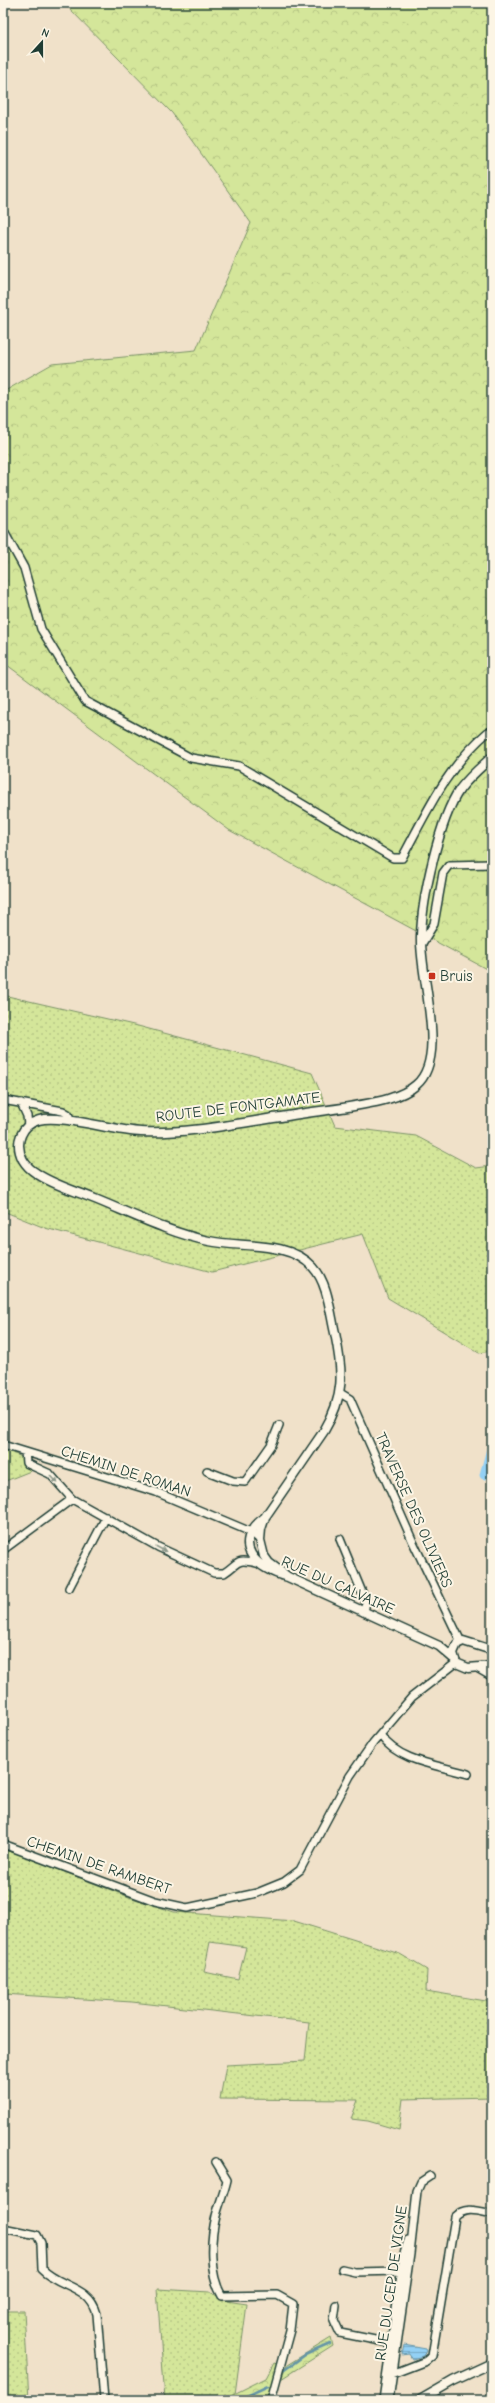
<svg xmlns="http://www.w3.org/2000/svg" width="495" height="2403" font-family="'Comic Neue',sans-serif">
  <defs>
    <pattern id="grass-dots" width="8" height="8" patternUnits="userSpaceOnUse"><rect width="8" height="8" fill="#d4e69a"/><path d="M2 2h.1M6 6h.1" fill="none" stroke="#b6c685" stroke-width="1.8" stroke-linecap="round"/></pattern>
    <pattern id="forest-crowns" width="20" height="18" patternUnits="userSpaceOnUse"><rect width="20" height="18" fill="#d4e69a"/><path d="M2 6a3 3 0 1 1 6 0M12 15a3 3 0 1 1 6 0" fill="none" stroke="#b6c685"/></pattern>
    <pattern id="water-rules" width="6" height="5" patternUnits="userSpaceOnUse"><rect width="6" height="5" fill="#93d0f4"/><path d="M0 2.5h6" fill="none" stroke="#77aac6"/></pattern>
  </defs>
  <rect width="100%" height="100%" fill="#f0e1c9"/>
  <filter id="ink" filterUnits="userSpaceOnUse"><feTurbulence type="fractalNoise" baseFrequency=".025" numOctaves="2"/><feDisplacementMap in="SourceGraphic" scale="8" xChannelSelector="R" yChannelSelector="G"/><feConvolveMatrix kernelMatrix="1 2 1 2 8 2 1 2 1" color-interpolation-filters="sRGB"/></filter>
  <g filter="url(#ink)">
    <path fill="url(#grass-dots)" stroke="#7a9267" fill-rule="evenodd" d="M3 995 138 1026 312 1073 335 1126 416 1136 476 1168 492 1166V1351L479 1353 388 1298 363 1234 212 1272 45 1228 3 1211Z
      M3 1449 43 1466 3 1482Z
      M3 1848 129 1897 174 1912 294 1921 400 1954 427 1970 426 1991 492 2002V2097L403 2099 399 2130 368 2121 351 2119 358 2100 220 2099 226 2065 305 2061 309 2022 132 2002 3 1994ZM210 1942 246 1947 238 1979 204 1972Z
      M157 2289 210 2292 226 2301 247 2304 235 2394 222 2400H165Z
      M3 2311H24L29 2400H3Z"/>
    <path fill="url(#forest-crowns)" stroke="#7a9267" d="M64 3H492V972L229 830 3 662V392L52 364 196 350 251 223 172 113Z
      M331 2338 333 2346 281 2379 287 2365Z
      M274 2363 277 2364 267 2400H222L266 2378Z"/>
    <path fill="url(#water-rules)" stroke="#6595a7" d="M404 2345 426 2349 427 2351 424 2356 413 2359 410 2354 402 2355Z"/>
    <g fill="none" stroke-linecap="round" stroke-linejoin="round">
      <path stroke="#6595a7" stroke-width="2.5" d="M283 2371 305 2355 330 2344
        M238 2400 268 2386"/>
      <path stroke="#93d0f4" stroke-width="9" d="M484 1475 491 1449"/>
      <g stroke="#1f3d34" stroke-width="10">
        <path id="minor" d="M3 530 24 568 41 629 85 701 191 758 239 766 393 858H402C428 810 446 768 488 732L492 734
          M421 945 434 924 443 873 449 865 492 864
          M3 1100 63 1111 68 1114 71 1121
          M21 1103 27 1116 28 1125
          M340 1393 350 1399 413 1542 461 1642
          M3 1445 156 1492 251 1532 260 1540
          M25 1452 26 1463 50 1474 72 1499 158 1547 214 1573H224C240 1563 234 1558 257 1563
          M207 1471 233 1481 245 1482 271 1445 279 1425
          M340 1539 366 1602 364 1612
          M3 1550 72 1499
          M69 1588 106 1517
          M381 1736C399 1762 439 1765 468 1774
          M3 1844 155 1901 187 1908 257 1893 284 1882 300 1870 350 1776 373 1743 412 1697 456 1663
          M216 2162 227 2180C224 2193 219 2204 216 2216 210 2241 209 2274 222 2296L277 2295 293 2304 290 2330 271 2400
          M3 2228 37 2235 41 2243 42 2269C60 2288 89 2285 97 2314L104 2400
          M342 2269 355 2272 402 2271
          M336 2305 334 2320 340 2333 390 2343
          M392 2374 426 2361 432 2356 455 2217C466 2206 478 2211 492 2214
          M383 2400 404 2254 408 2240
          M389 2400 410 2254 417 2191 421 2182 430 2176"/>
      </g>
      <g stroke="#1f3d34" stroke-width="11">
        <path id="tertiary" d="M264 1518C230 1544 256 1569 288 1577L439 1646 453 1658
          M288 1577 269 1563 264 1556 260 1540 261 1529 265 1517 324 1431C345 1396 343 1372 335 1333 330 1312 328 1283 313 1267 288 1240 241 1248 209 1241 170 1233 132 1214 95 1199 76 1191 53 1185 36 1173 31 1170 26 1165 23 1160 14 1143 21 1125 39 1120 60 1114 114 1131 141 1132 189 1134 239 1123 287 1116 320 1110 356 1108 388 1099 398 1096 408 1092 416 1085 449 1057 419 977 421 936 422 899 439 819 460 789 469 777 481 767 492 757
          M492 1650 463 1641 457 1644 453 1653 456 1663 468 1668 492 1666
          M478 1668 492 1676
          M420 2400 453 2381 492 2363"/>
      </g>
      <use href="#minor" stroke="#fcf5e5" stroke-width="7"/>
      <use href="#tertiary" stroke="#fcf5e5" stroke-width="8"/>
    </g>
    <defs><path id="oneway-solid" d="M-6-.8H1V-3.2L6.5 0L1 3.2V.8H-6Z"/></defs>
    <g fill="#8e998c">
      <use href="#oneway-solid" transform="translate(54 1479) rotate(47)"/>
      <use href="#oneway-solid" transform="translate(161 1549) rotate(28)"/>
    </g>
  </g>
  <rect fill="#c8321e" stroke="#fcf5e5" stroke-width="1.5" x="428" y="972" width="8" height="8" rx="2"/>
  <g text-anchor="middle" dominant-baseline="central" stroke-width="4" stroke-linejoin="round" paint-order="stroke">
    <g font-size="15" fill="#1f3d34" stroke="#fcf5e5" text-anchor="start">
      <text x="440" y="976">Bruis</text>
    </g>
    <g font-size="15" fill="#1f3d34" stroke="#fcf5e5">
      <text transform="translate(238 1107) rotate(-7)">ROUTE DE FONTGAMATE</text>
      <text transform="translate(126 1471) rotate(18)">CHEMIN DE ROMAN</text>
      <text transform="translate(414 1510) rotate(66)">TRAVERSE DES OLIVIERS</text>
      <text transform="translate(338 1585) rotate(24)">RUE DU CALVAIRE</text>
      <text transform="translate(99 1865) rotate(19)">CHEMIN DE RAMBERT</text>
      <text transform="translate(391 2283) rotate(-82)">RUE DU CEP DE VIGNE</text>
    </g>
  </g>
  <rect width="495" height="2403" fill="none" stroke="#fcf5e5" stroke-width="16"/>
  <rect x="8" y="8" width="479" height="2387" fill="none" stroke="#1f3d34" stroke-width="1.5" filter="url(#ink)"/>
  <g transform="translate(42 42) rotate(21)" stroke="#fcf5e5" stroke-width="3" paint-order="stroke">
  <path d="M0-3L7 15L0 10L-7 15Z" fill="#1f3d34"/>
  <text y="-6" font-size="11" font-weight="bold" text-anchor="middle" fill="#1f3d34">N</text>
  </g>
</svg>
